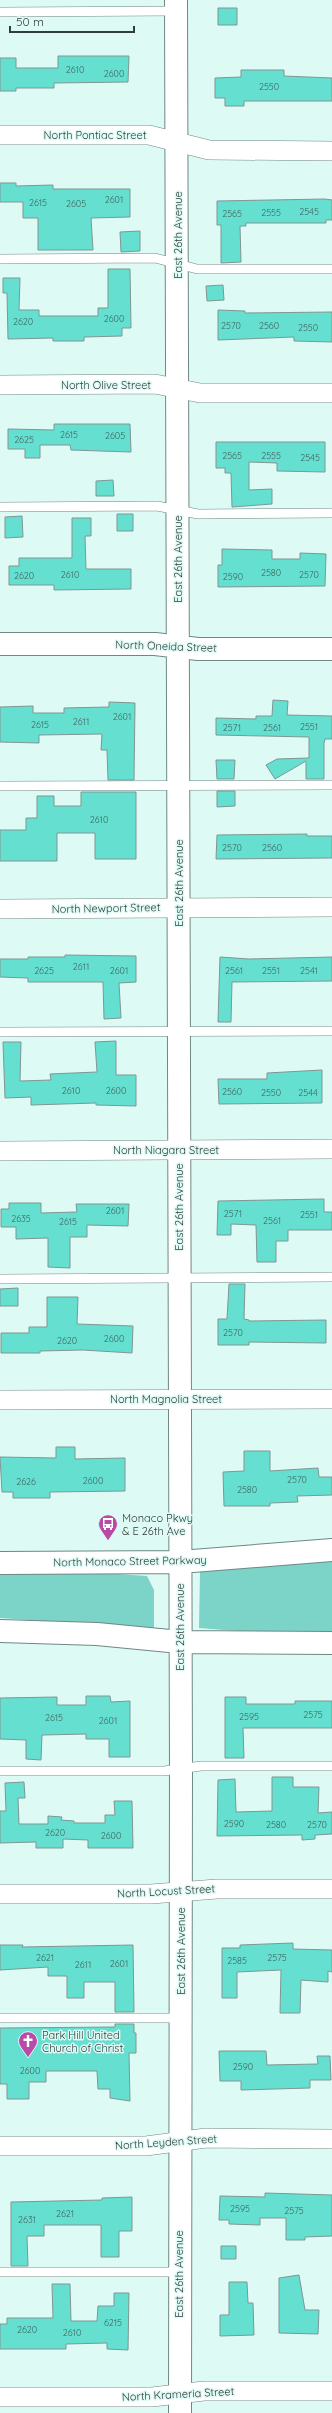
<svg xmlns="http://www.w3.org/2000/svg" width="332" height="2413" font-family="Quicksand,sans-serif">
  <rect width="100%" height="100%" fill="#defaf5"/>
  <path fill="#7cd3c7" d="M332 1560V1633L273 1634 199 1628 200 1572Z
    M0 1573H103L147 1576 154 1590V1629L0 1618Z"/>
  <path fill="#65dfd0" stroke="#7e9793" d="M218 8H237V25H218Z
    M58 56H129L128 82 54 83V88H16V91H0V58H16V68H58Z
    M241 70H284V76L332 78V101H244V106H225V98H215V78L241 77Z
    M0 183H16V186L53 185V189H130V217L91 218 93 250H38V218H23V202H0Z
    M325 199 332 200V220H326V223H246V226H240L241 262 221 263V225H217V201Z
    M140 231V251L121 252 120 232Z
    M108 269H130L131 328H122V336L84 337V341H53V338L8 339 7 293H3V278H20L19 310H39V316H98V308H108Z
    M223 285 224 300 207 301 206 286Z
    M218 310 245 311V313L332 312V342L294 341V337L218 340Z
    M54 424H130L131 452 71 450 70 445H40V458H25V449H8V429L54 430Z
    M216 442H325V472L277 471V463L249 462V490L272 489V504L232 507 231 473H225V468H216Z
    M113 480 114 496H96V481Z
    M117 514H133V531H117Z
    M22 516 23 537 5 538V517Z
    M72 518H91V536H85L86 569H131V589L54 590V585H9V566H19V558H72Z
    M222 549 272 550V559H300V553L326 554 325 586 218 587V565H222Z
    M273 700 288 701 287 715 332 716V739H325L324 743V779H306V761L275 779 266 765 277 759 309 758V737L216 735V718L256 719V716H272Z
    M109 702 135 703 134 780H108L107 750H101L102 734 39 735V743L0 742V707L33 706V713H64V708L109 707Z
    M216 760H235L234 779H217Z
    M217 791H235V806L217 807Z
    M81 792H136V859H95V833H57V861H0V830H26V818H37V796H54V806H81Z
    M307 834V836H332V858L216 859 217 835Z
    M65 955 136 956V982L119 983 121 1018 104 1019 103 982H28V978L0 977V959H28V957H65Z
    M220 957 249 959 332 957V981L232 982 231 1022H218Z
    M116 1041V1075H136V1106L96 1105V1103L31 1105V1097L5 1098 3 1042H21L20 1081 51 1080 50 1074 97 1072 95 1042Z
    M322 1070V1103L219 1104 218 1079H267V1073Z
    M324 1199V1212H332V1230H288V1241H276V1262H257L256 1225 231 1224V1235H217L218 1201Z
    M9 1203H41V1213L77 1212 76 1204H129L128 1226 87 1225V1237H70V1268L48 1267V1238L16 1239V1227H1V1209H9Z
    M229 1284H245L244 1319 249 1320V1321L326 1320V1343L249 1342V1345H218V1319H227Z
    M18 1288V1306H0V1289Z
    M47 1297H78L77 1324 133 1326 132 1353 83 1350 40 1351V1353H1V1333H29V1327H47Z
    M56 1447H75V1459L125 1458V1491L50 1492V1498H13V1492H2L0 1457 56 1458Z
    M244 1451H270V1471L318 1468 319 1477H332V1495L297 1496 298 1502 270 1503V1506H224L223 1472 244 1471Z
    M86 1696H110L111 1702 130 1701V1757H109V1739H86V1734L42 1735 41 1760 26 1759V1740L0 1739V1698L57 1697V1705H86Z
    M225 1697H246V1704H295V1701H332V1728H243L244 1758H225Z
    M272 1777H293V1787H319L318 1813 332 1812V1834L315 1835V1839L302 1840V1835L217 1836 218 1780 235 1779 236 1812 272 1811Z
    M24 1782 25 1798H18L19 1824H48V1816L62 1817 61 1820 74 1821V1823H105V1815H115L114 1801H132L133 1848H88V1840L63 1839V1848H36V1842L0 1843V1811H6L5 1783Z
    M293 1943V1949L332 1950V1972L328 1971V1982L301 1980 300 2013H280L281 1970 237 1972V1998H222V1948H240V1945Z
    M0 1945H23L22 1947 133 1945 134 2012H115V1982H84V1998H67V1976H48V1967L0 1970Z
    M115 2024H134V2033H136V2053H129L130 2101 110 2098V2089H98L97 2071H46V2082H29V2099H7V2084H0V2028L115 2027Z
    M219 2051H266L267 2065 318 2064 317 2056H330L331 2080H310V2088L241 2090V2081H220Z
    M265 2193 332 2195V2236L305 2237V2240H286V2218H260V2225L229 2224V2220H219L220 2196 265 2197Z
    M132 2197V2231H119V2257H101V2225H44V2236H27L28 2266H11V2202L102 2200V2198Z
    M221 2246H236V2259H221Z
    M299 2275 305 2310H319L318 2334 279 2333V2278Z
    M229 2282H247L248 2303H253L254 2335 220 2336V2315H229Z
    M52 2284H70L71 2321H97L98 2306H114V2293H129L128 2350 107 2349V2343L66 2344V2349H0V2324H7V2318H53Z"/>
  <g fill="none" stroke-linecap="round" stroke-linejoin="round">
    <g stroke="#6f8884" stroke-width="10">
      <path id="lane" d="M0 12 177 11
        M0 259 155 258 197 269H332
        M0 507 157 506 198 514 332 513
        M0 786 332 785
        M0 1032 332 1031
        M0 1279 332 1277
        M0 1771H164L201 1766H332
        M0 2018H181
        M0 2272H179"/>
    </g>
    <g stroke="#6f8884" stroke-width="20">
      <path id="street" d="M0 135H149L209 150 332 151
        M0 385 155 384 200 393H332
        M0 909 332 907
        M0 1151 332 1149
        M0 1400 332 1399
        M0 1894H151L217 1889H332
        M0 2146H146L206 2138 332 2139
        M0 2397H152L204 2391H332"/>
    </g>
    <g stroke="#6f8884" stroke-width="24">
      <path id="secondary" d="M176 0 181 1769 180 2413
        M0 644H155L198 649H332
        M0 1563 180 1562 332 1550
        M0 1631 97 1634 180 1642 332 1643"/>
    </g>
    <use href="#lane" stroke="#fff" stroke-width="9"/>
    <use href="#street" stroke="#fff" stroke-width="19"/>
    <use href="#secondary" stroke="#fff" stroke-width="22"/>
  </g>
  <defs>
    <g id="bus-pin" transform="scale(1)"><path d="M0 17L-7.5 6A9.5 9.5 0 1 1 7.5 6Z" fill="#b94aa7" stroke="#defaf5"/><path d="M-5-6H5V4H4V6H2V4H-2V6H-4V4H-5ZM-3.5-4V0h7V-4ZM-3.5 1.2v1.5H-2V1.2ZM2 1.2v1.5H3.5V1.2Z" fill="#fff"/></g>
    <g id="church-pin" transform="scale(1)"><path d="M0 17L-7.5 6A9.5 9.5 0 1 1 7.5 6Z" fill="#b94aa7" stroke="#defaf5"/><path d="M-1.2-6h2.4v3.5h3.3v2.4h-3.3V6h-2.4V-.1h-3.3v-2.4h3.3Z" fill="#fff"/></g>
  </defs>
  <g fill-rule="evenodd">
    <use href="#bus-pin" x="108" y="1524"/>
    <use href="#church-pin" x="28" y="2041"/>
  </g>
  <g text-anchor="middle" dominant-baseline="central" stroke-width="3" stroke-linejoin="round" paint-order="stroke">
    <g font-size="9" fill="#3f6560">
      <text x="75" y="69">2610</text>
      <text x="114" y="73">2600</text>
      <text x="269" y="86">2550</text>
      <text x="114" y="199">2601</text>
      <text x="38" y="202">2615</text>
      <text x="76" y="203">2605</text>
      <text x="309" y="211">2545</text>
      <text x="271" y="212">2555</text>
      <text x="232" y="213">2565</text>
      <text x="114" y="318">2600</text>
      <text x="23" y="321">2620</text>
      <text x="231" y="325">2570</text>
      <text x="269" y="325">2560</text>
      <text x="308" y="327">2550</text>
      <text x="69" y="434">2615</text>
      <text x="115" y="435">2605</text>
      <text x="24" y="439">2625</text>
      <text x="232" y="455">2565</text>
      <text x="271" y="455">2555</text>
      <text x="310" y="457">2545</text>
      <text x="271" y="572">2580</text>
      <text x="70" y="574">2610</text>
      <text x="309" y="574">2570</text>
      <text x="24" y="575">2620</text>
      <text x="233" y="576">2590</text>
      <text x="122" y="716">2601</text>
      <text x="81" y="721">2611</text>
      <text x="40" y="724">2615</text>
      <text x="309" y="726">2551</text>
      <text x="232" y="727">2571</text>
      <text x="272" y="727">2561</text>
      <text x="99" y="819">2610</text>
      <text x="232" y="847">2570</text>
      <text x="272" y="847">2560</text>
      <text x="81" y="966">2611</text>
      <text x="44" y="970">2625</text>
      <text x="119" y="970">2601</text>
      <text x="234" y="970">2561</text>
      <text x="271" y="970">2551</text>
      <text x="309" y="970">2541</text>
      <text x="71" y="1090">2610</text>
      <text x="116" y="1090">2600</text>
      <text x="232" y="1091">2560</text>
      <text x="271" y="1092">2550</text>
      <text x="308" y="1092">2544</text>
      <text x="115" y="1210">2601</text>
      <text x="233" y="1213">2571</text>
      <text x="309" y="1214">2551</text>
      <text x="21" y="1218">2635</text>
      <text x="272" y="1220">2561</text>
      <text x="68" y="1221">2615</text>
      <text x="233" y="1332">2570</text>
      <text x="114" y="1338">2600</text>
      <text x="67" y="1340">2620</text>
      <text x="297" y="1479">2570</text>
      <text x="93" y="1480">2600</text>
      <text x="26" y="1481">2626</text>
      <text x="247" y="1489">2580</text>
      <text x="313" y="1714">2575</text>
      <text x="249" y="1716">2595</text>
      <text x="54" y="1717">2615</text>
      <text x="108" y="1720">2601</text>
      <text x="234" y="1823">2590</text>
      <text x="276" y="1824">2580</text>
      <text x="317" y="1824">2570</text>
      <text x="55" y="1832">2620</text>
      <text x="111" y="1835">2600</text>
      <text x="45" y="1957">2621</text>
      <text x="277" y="1957">2575</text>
      <text x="237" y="1960">2585</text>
      <text x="119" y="1963">2601</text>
      <text x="83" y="1964">2611</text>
      <text x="243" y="2066">2590</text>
      <text x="30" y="2070">2600</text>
      <text x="240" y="2208">2595</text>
      <text x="294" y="2210">2575</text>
      <text x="65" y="2213">2621</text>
      <text x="27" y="2219">2631</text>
      <text x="113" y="2322">6215</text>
      <text x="27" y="2329">2620</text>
      <text x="72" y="2332">2610</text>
    </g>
    <g font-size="11" fill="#323c3b" stroke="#defaf5">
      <text x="95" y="135">North Pontiac Street</text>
      <text transform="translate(178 235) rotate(-90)">East 26th Avenue</text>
      <text x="106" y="385">North Olive Street</text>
      <text transform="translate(178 559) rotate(-90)">East 26th Avenue</text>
      <text transform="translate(166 646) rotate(2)">North Oneida Street</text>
      <text transform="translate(179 883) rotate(-90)">East 26th Avenue</text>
      <text transform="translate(106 908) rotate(-1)">North Newport Street</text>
      <text x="166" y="1150">North Niagara Street</text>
      <text transform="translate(179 1207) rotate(-90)">East 26th Avenue</text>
      <text x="166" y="1399">North Magnolia Street</text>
      <text transform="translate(130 1561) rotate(-1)">North Monaco Street Parkway</text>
      <text transform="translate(180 1627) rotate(-90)">East 26th Avenue</text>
      <text transform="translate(166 1891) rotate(-3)">North Locust Street</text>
      <text transform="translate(181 1951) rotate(-90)">East 26th Avenue</text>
      <text transform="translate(166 2142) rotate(-4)">North Leyden Street</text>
      <text transform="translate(179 2274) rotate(-90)">East 26th Avenue</text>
      <text transform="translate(178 2394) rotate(-3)">North Krameria Street</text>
    </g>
    <g font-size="11" fill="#323c3b" stroke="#defaf5" text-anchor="start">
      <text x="122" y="1518">Monaco Pkwy<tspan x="122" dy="13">&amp; E 26th Ave</tspan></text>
      <text x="42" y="2035">Park Hill United<tspan x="42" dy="13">Church of Christ</tspan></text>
    </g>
  </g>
  <path d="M10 26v6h124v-6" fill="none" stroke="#323c3b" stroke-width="2"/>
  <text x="16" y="26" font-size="12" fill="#323c3b" stroke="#defaf5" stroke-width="3" paint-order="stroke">50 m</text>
</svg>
